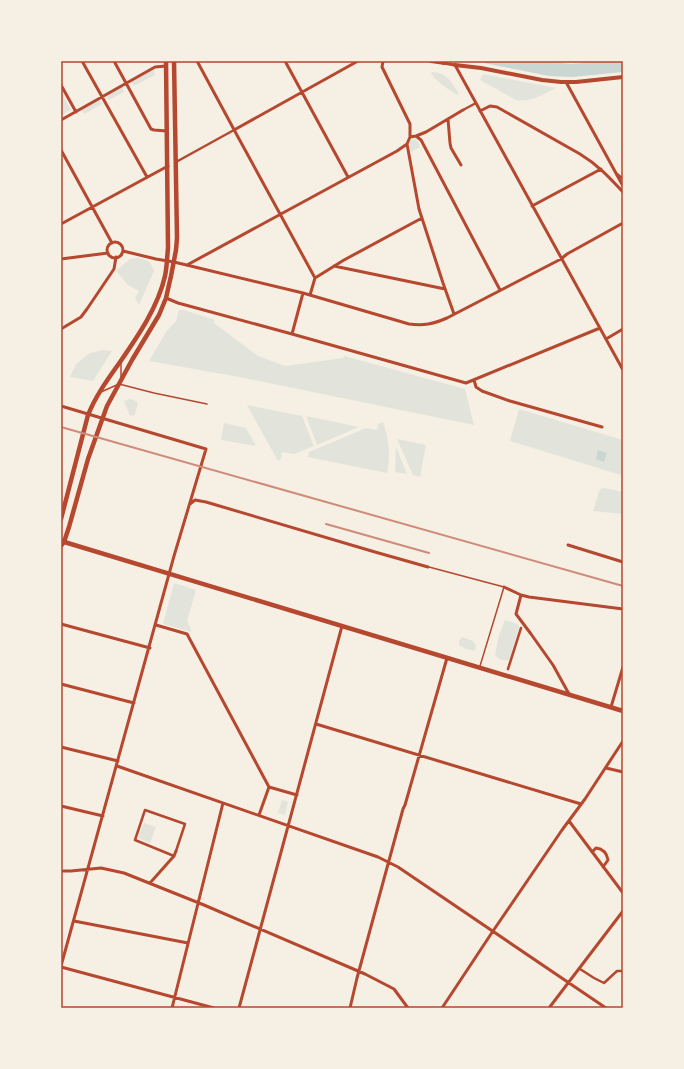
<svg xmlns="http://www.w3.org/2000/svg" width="684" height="1069" font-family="Raleway,sans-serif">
  <rect width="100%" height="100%" fill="#f6efe4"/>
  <path fill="#e2e4dc" d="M154 69 155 75 134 86 132 82Z
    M432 72C447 73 450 80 458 92V95C449 90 436 82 431 73Z
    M483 74 556 88C544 94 530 103 516 100L480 80Z
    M122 87 124 92 109 100 106 95Z
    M61 92 71 110 61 115Z
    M99 99 102 104 84 114 81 109Z
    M414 139 418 141 420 147 411 152 409 145 411 140Z
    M137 258C148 260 150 260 154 271L139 305 135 298 139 291 128 285 116 271 118 269 130 259Z
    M179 310H184L215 320 214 323 258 356 285 366 343 358 344 356 465 389 474 425 239 377 149 361 166 332 176 321Z
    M103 350 112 351 93 381 70 377 76 364 90 353Z
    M129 399 134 400 138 403 135 415 130 416 124 401Z
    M247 405 302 416 314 446 294 454 282 452 281 459 278 461Z
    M519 409 623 440V471L621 475 510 441Z
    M306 416 359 427 317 445Z
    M383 422C389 439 391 455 387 473L308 457 309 452 366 428 377 430 378 424Z
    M224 423 246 428 256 446 221 440Z
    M397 439 426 445 420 477 413 475Z
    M396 447 407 474 395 472Z
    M605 488 623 492V514L593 511 600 489Z
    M174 583 196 590 187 621 192 632 163 624Z
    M505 620 517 624 519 627 509 660C504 661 499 660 495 655L499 635Z
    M462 637 473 641 476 646 475 650 474 651 466 649 459 645V641Z
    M282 800 288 802 285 815 278 813Z
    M144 823 156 827 150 843 138 838Z"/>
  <path fill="#c9d6d2" d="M485 61H543L571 64 603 61H623V72L572 77 549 76 484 63Z
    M598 450 607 453 604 462 596 459Z"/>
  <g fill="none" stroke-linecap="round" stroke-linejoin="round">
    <path stroke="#b5482f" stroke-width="1.5" d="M121 377V363
      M101 392 119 384 154 393 207 404
      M429 567 504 587 480 666"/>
    <path stroke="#b5482f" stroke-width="2.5" d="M463 110 476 103
      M176 162 234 130
      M617 174 623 179
      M508 669 521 628
      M174 856 135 840 145 810 185 824 176 851
      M580 969 594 978 604 983 617 971H622"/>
    <path stroke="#b5482f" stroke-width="3" d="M82 61 147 177
      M114 61 151 129 154 130 167 131
      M197 61 238 137 315 278 310 295
      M285 61 348 177
      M443 63 455 65
      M455 65 623 370
      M566 82 623 186
      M61 85 76 112
      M480 111 490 106 497 107 580 154C598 165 609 177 623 192
      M448 119 450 143 451 148 461 165
      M61 120 155 67 166 66
      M234 130 358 61
      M416 136 421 140 500 290
      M410 137 416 136 426 132 463 110
      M407 144 419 209 443 283 454 314
      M61 150 112 243
      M532 206 601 169
      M61 224 168 166
      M107 250a8 8 0 1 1 16 0a8 8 0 1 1-16 0Z
      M123 251 156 259 174 262 303 293 409 324C424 326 433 324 447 318L561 259 567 254 623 223
      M61 259 108 253
      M187 265 397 151 407 144 410 137V124L382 67 383 61
      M334 266 445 289
      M315 278 344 260 422 218
      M166 298 178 303 292 334 466 383 600 328
      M61 329 81 317 87 309 114 269 116 257
      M292 334 303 293
      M606 339 623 329
      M474 380 476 387 482 391 510 401 602 427
      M61 406 206 449 174 556 61 966
      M190 504 195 500 206 502 375 552 428 567
      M568 545 623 562
      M504 587 521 595 529 597 623 609
      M521 595 516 614 531 634 553 665 569 694
      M61 624 150 648
      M156 625 187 634 269 787
      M61 684 134 703
      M611 707 623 667
      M316 724 581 804
      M61 747 118 761
      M117 766 378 857 398 867 606 1008
      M606 768 623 772
      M269 787 297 795
      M61 806 103 816
      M259 815 269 787
      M569 821 623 893
      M592 852 596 848C604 849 607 854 608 860L603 867
      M61 871H71L101 868 124 873 204 905 365 974 394 989 408 1008
      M150 883 174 856 176 851
      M74 921 188 943
      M61 967 214 1008
      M172 1008 223 803
      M239 1008 342 626
      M350 1008 357 978 403 809 405 805 447 658
      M442 1008 493 931 562 830 585 799 623 741
      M549 1008 623 911"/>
    <path stroke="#b5482f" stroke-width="4" d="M431 61 445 63
      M455 65 481 68 542 80 561 82H576L623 77"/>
    <path stroke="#b5482f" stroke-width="4.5" d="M61 519 88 415C96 395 108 379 120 362 138 336 158 307 165 276 167 267 167 257 168 248L166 61
      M61 541 623 711
      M61 546 64 542 69 527 88 459 107 406 132 360 159 315 166 298 171 276 176 250 177 238 174 61"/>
    <path stroke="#cf8b77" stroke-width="2" d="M61 427 623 586
      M326 524 429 553"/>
  </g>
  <rect width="684" height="1069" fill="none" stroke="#f6efe4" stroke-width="124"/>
  <rect x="62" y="62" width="560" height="945" fill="none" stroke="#b5482f" stroke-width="1.5"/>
</svg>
